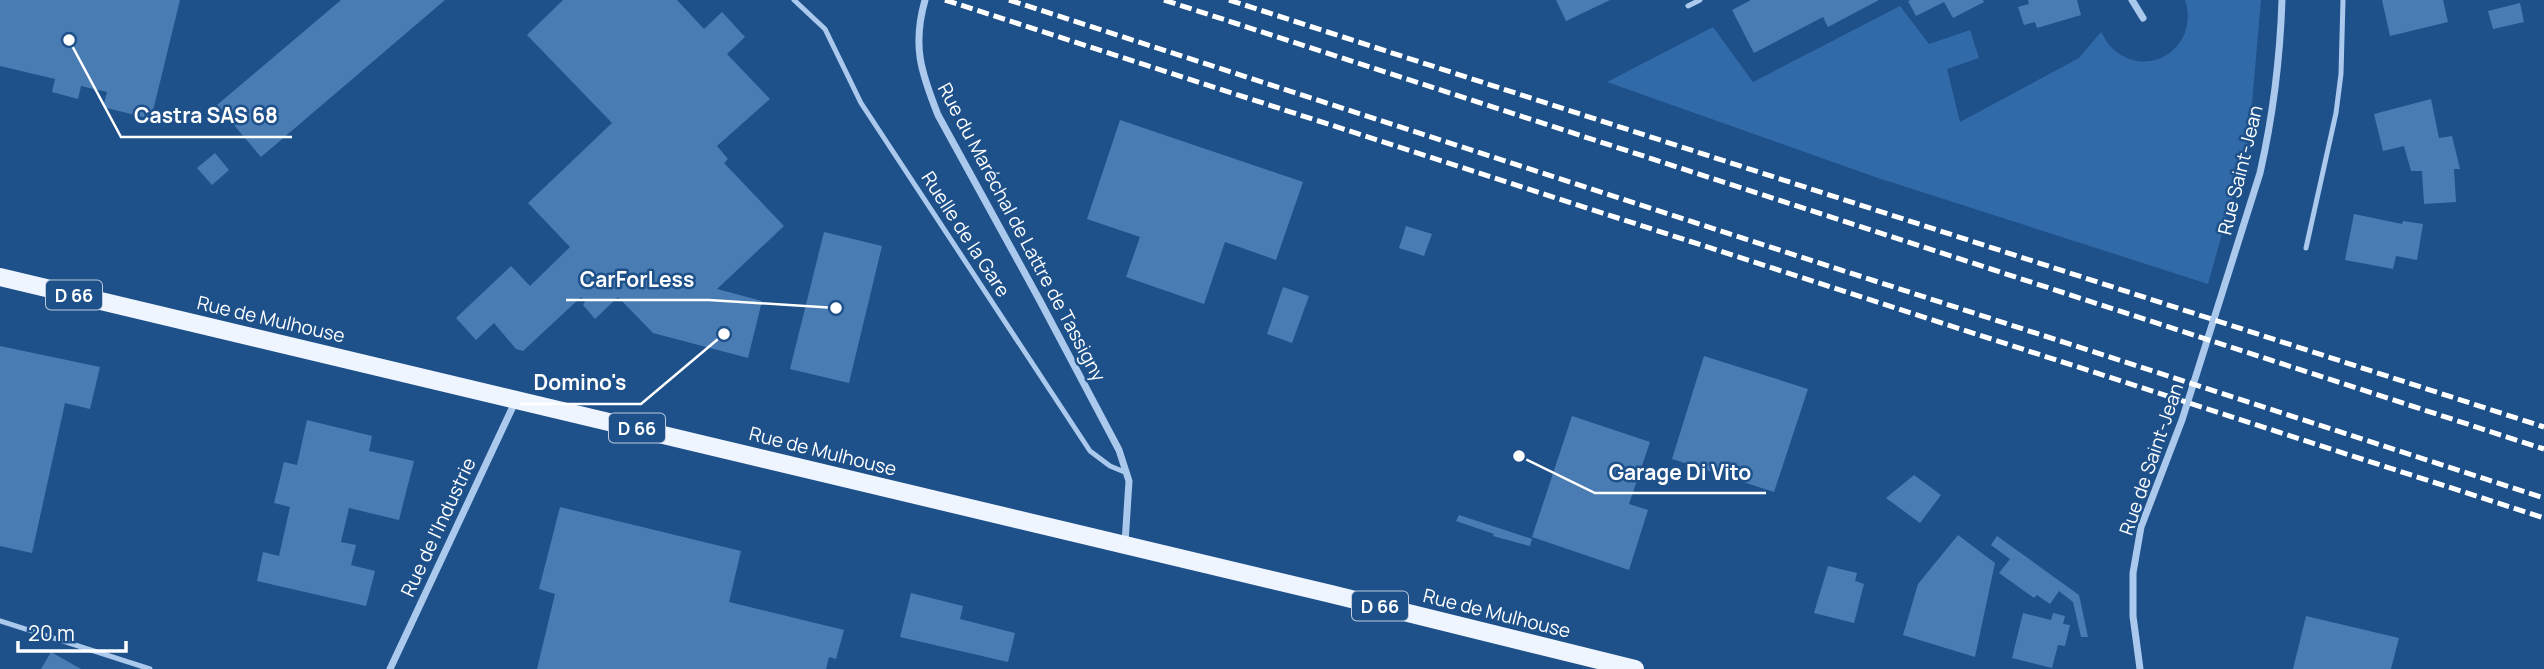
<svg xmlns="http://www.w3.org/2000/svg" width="2544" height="669" font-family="Manrope,sans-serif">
  <rect width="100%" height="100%" fill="#1e508a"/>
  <path fill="#316aa8" d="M2185 0H2261L2249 138 2208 284 1875 177 1607 82 1713 27 1753 82 1900 6 1929 44 1970 30 1979 58 1947 69 1960 122 2079 58 2101 32C2104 36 2106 42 2110 46 2145 83 2201 48 2185 0Z"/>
  <path fill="#4a7cb4" d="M0 0H180L151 119 103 107 107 92 81 86 78 99 52 92 55 79 0 66Z
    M341 0H445L261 157 217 105Z
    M563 0H677L704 29 722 12 745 37 727 54 770 99 717 146 728 159 724 163 784 226 717 289 762 301 748 358 653 333 618 297 595 319 583 305 585 302 581 297 523 351 516 349 494 323 476 340 456 318 511 266 530 286 570 247 528 203 612 123 527 35Z
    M1556 0H1610L1566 21Z
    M1751 0H1879L1828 27 1823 17 1754 53 1732 10Z
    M1911 0H1983L1984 2 1953 18 1944 2 1916 16 1908 1Z
    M2028 0H2077L2081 15 2037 28 2035 22 2024 25 2018 7 2029 4Z
    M2382 0H2443L2448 22 2390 36Z
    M2520 3 2524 22 2493 29 2488 11Z
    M2431 99 2439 138 2452 136 2460 169H2454L2456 202 2424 204 2422 171H2411L2404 146 2383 151 2374 114Z
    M1120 120 1303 182 1276 260 1225 242 1204 304 1126 277 1140 237 1087 219Z
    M215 153 229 170 212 185 197 168Z
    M2354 214 2402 224 2403 221 2423 224 2417 260 2396 256 2393 269 2345 260Z
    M1406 226 1432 234 1424 256 1399 248Z
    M824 232 882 246 849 383 790 369Z
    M1283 287 1309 296 1292 343 1267 334Z
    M0 346 100 367 90 409 65 403 32 553 0 546Z
    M1704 356 1808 389 1774 492 1672 459Z
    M1572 416 1650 442 1629 504 1648 510 1629 570 1532 537Z
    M307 420 372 436 369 451 414 461 399 520 349 508 341 542 356 545 351 565 375 571 366 606 257 581 263 552 279 556 290 507 274 503 284 462 297 465Z
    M1914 475 1941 495 1920 523 1886 498Z
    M560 507 741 551 729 602 844 630 836 659 829 657 826 669H537L555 594 539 589Z
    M1459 515 1532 539 1530 546 1493 536 1494 534 1456 521Z
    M1958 535 1995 563 1975 657 1903 635 1918 584Z
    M1997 536 2079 595 2088 637H2081L2073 602 2059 591 2050 604 2037 595 2034 598 1999 573 2010 559 1991 545Z
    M1828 566 1857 573 1855 581 1864 584 1854 623 1814 613Z
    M911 593 963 606 960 619 1015 633 1008 662 900 637Z
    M2023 613 2051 620 2053 613 2065 616 2063 624 2070 625 2065 646 2058 645 2052 668 2012 658Z
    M2306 616 2399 638 2391 669H2293Z
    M51 652 81 669H41Z"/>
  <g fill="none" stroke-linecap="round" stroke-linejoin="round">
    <path stroke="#aac9ec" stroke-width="5" d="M794 0 825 29 861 103 1090 451 1110 466 1127 473
      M1688 6 1700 0
      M2306 248 2336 113 2341 74 2343 0
      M0 621 150 669"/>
    <path stroke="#aac9ec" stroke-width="7" d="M925 0C912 46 921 72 938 115L1039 299 1119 450 1129 481 1125 543
      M2132 0 2143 18
      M390 669 516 400
      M2140 669 2133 616V573L2141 527 2182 420 2260 173C2273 116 2280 59 2282 0"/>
    <path stroke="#eff5ff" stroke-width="18" d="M0 277 1331 594 1635 669"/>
    <path stroke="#fff" stroke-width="5" stroke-dasharray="12 5" stroke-linecap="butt" d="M945 0 2544 518
      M1009 0 2544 498
      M1164 0 2544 449
      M1229 0 2544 427"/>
  </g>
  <g text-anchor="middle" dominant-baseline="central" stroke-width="5" stroke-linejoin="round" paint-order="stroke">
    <g fill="#1e508a" stroke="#bccadc" stroke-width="2">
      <rect x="46" y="280.5" width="56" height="29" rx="5"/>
      <rect x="609" y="413.5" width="56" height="29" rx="5"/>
      <rect x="1352" y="591.5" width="56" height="29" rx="5"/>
    </g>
    <g font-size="18" font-weight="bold" fill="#fff">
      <text x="74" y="295">D 66</text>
      <text x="637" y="428">D 66</text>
      <text x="1380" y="606">D 66</text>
    </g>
    <g font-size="19" fill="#fff" stroke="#1e508a">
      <text transform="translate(2240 170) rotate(-76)">Rue Saint-Jean</text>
      <text transform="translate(1022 232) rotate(62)">Rue du Maréchal de Lattre de Tassigny</text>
      <text transform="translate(966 234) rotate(57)">Ruelle de la Gare</text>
      <text transform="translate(271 319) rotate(13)">Rue de Mulhouse</text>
      <text transform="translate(823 451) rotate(14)">Rue de Mulhouse</text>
      <text transform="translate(2151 459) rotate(-71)">Rue de Saint-Jean</text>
      <text transform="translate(438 527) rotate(-65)">Rue de l'Industrie</text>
      <text transform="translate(1497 613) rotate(14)">Rue de Mulhouse</text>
    </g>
  </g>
  <path fill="none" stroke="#fff" stroke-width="2.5" d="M69 40L121 137H292M836 308L709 300H566M724 334L641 404H520M1519 456L1595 493H1766"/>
  <g fill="#fff" stroke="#1e508a" stroke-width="2.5">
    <circle cx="69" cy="40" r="7"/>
    <circle cx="836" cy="308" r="7"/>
    <circle cx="724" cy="334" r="7"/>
    <circle cx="1519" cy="456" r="7"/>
  </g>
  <g font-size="21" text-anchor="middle" font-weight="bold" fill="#fff" stroke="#1e508a" stroke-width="5" stroke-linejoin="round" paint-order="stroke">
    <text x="206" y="123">Castra SAS 68</text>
    <text x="637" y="287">CarForLess</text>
    <text x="580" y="390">Domino's</text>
    <text x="1680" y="480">Garage Di Vito</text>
  </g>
  <path d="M18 641v10h108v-10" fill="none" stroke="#ffffff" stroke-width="3.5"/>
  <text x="28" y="641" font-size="21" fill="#ffffff" stroke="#1e508a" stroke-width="5" paint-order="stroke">20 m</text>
</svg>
